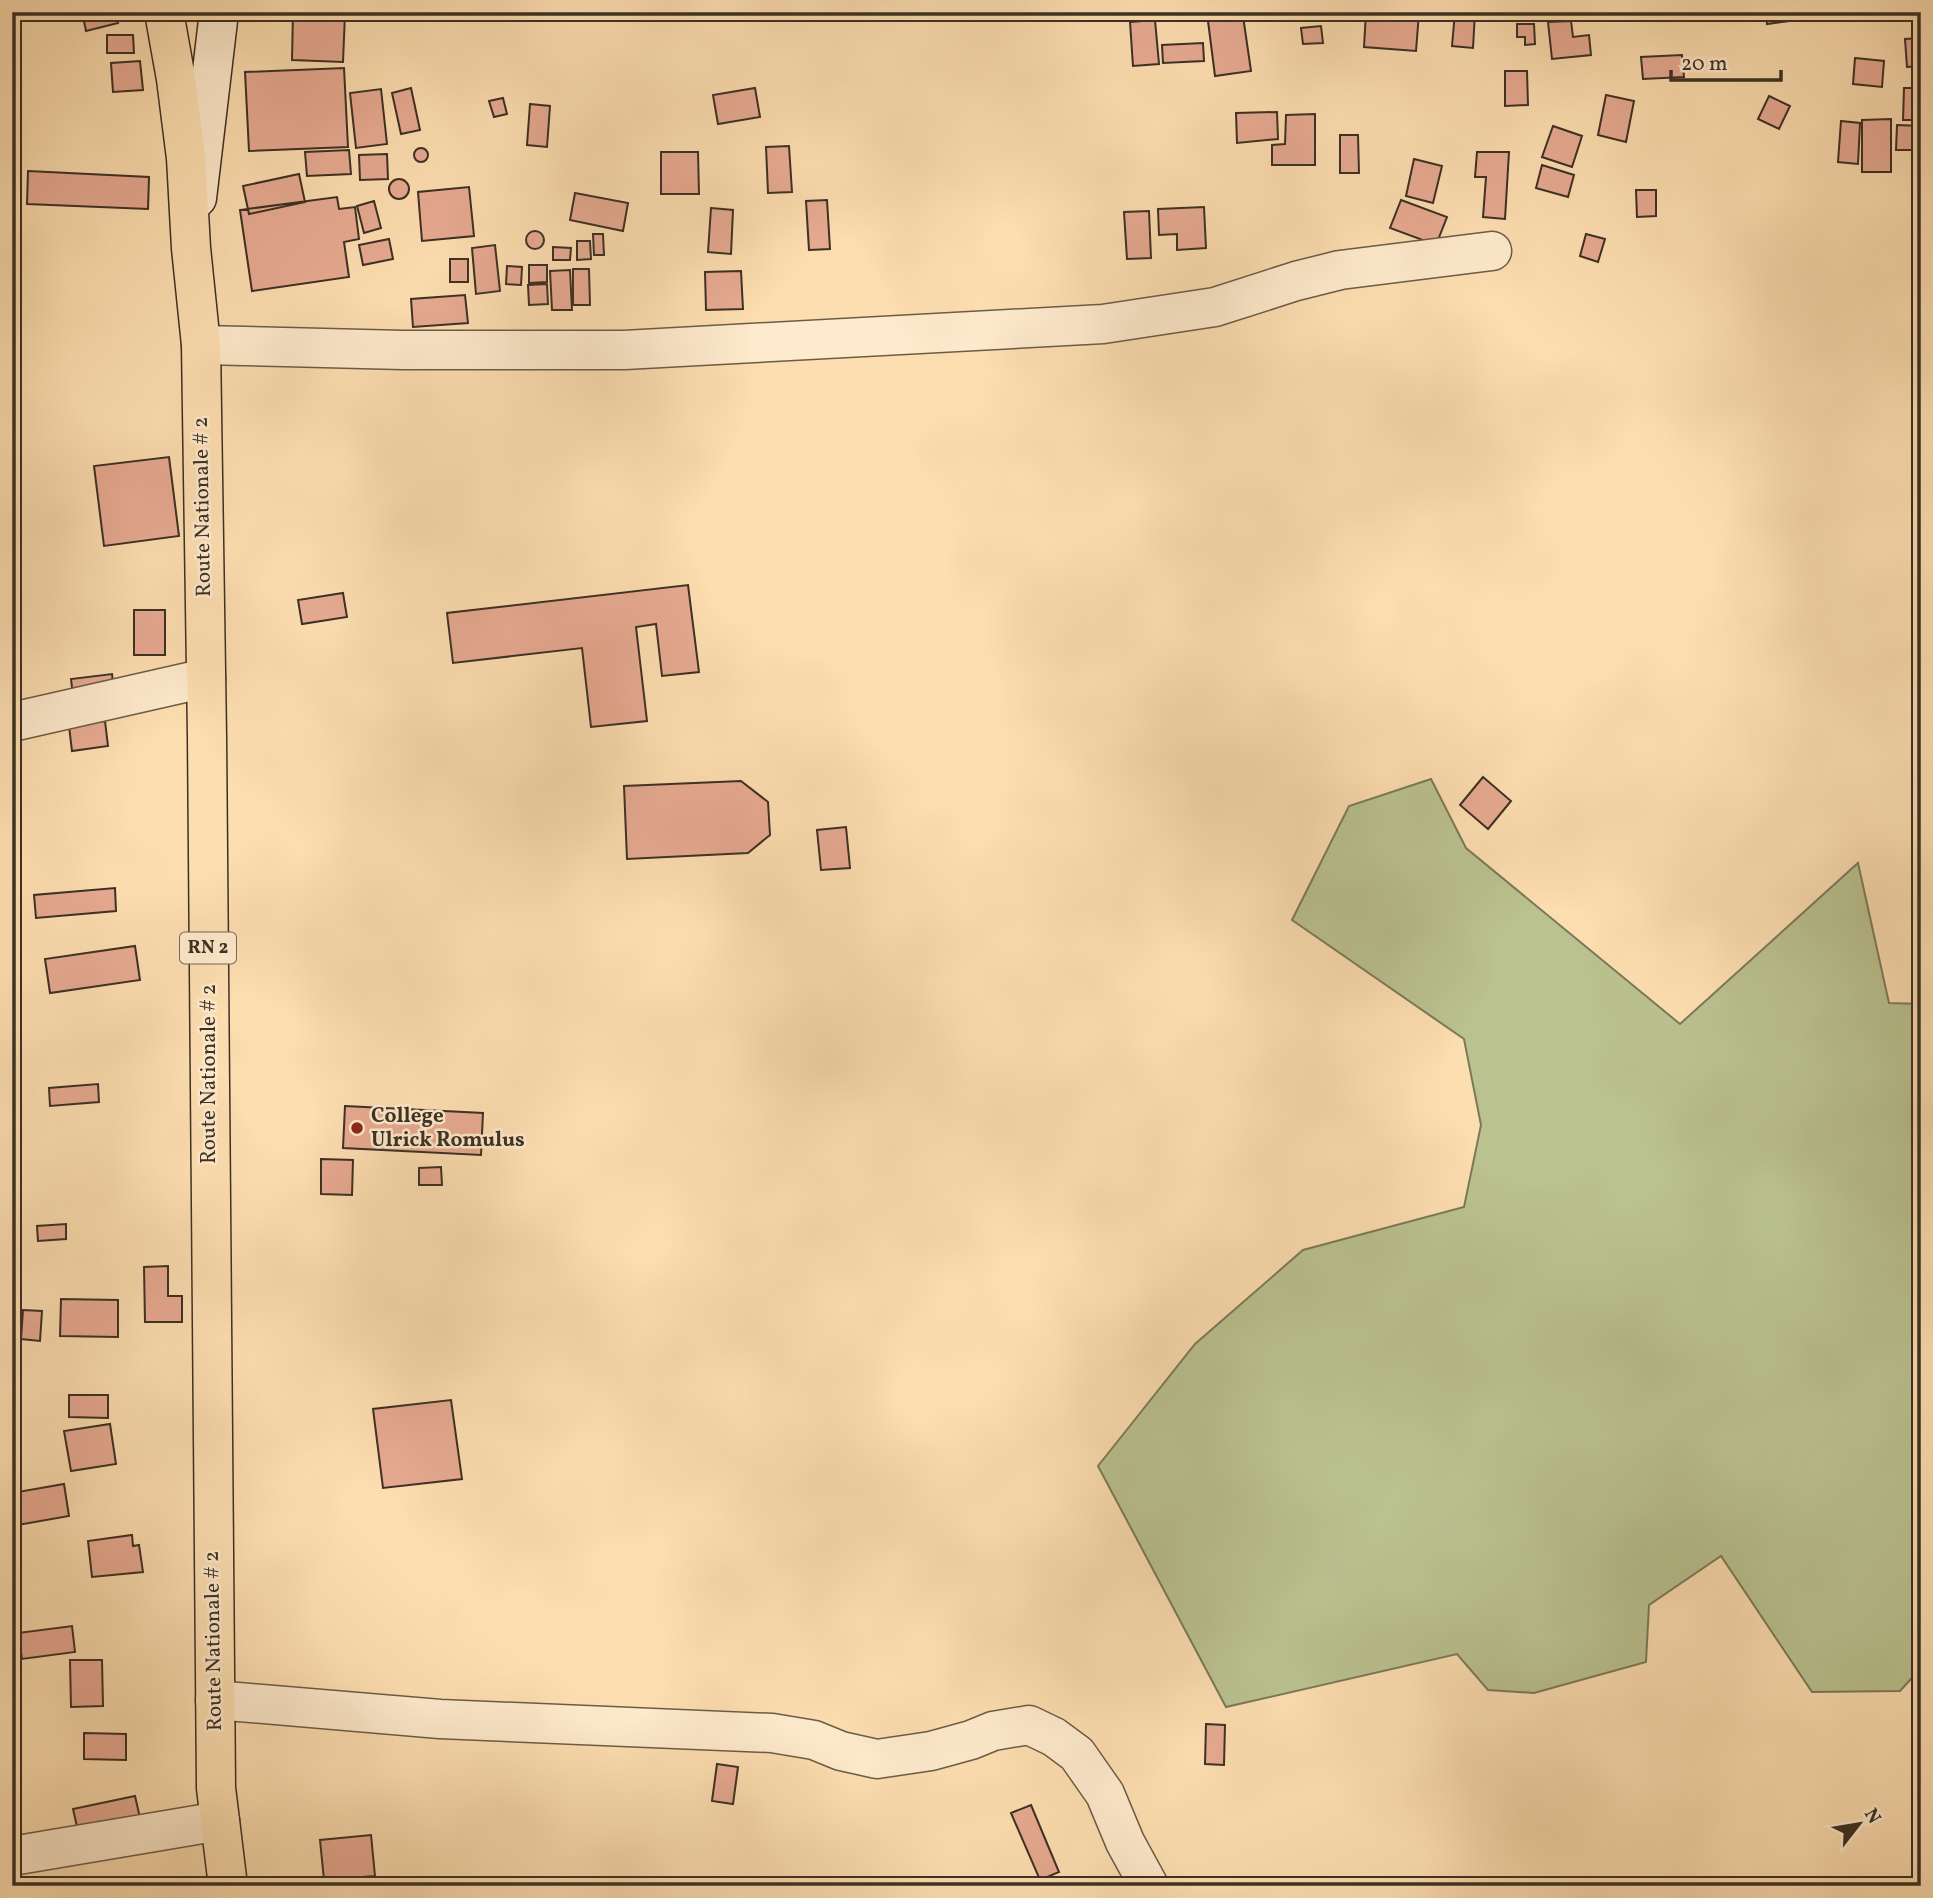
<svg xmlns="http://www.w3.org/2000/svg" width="1933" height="1898" font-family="Vollkorn,serif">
  <rect width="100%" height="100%" fill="#fddeb1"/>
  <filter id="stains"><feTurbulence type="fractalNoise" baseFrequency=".00286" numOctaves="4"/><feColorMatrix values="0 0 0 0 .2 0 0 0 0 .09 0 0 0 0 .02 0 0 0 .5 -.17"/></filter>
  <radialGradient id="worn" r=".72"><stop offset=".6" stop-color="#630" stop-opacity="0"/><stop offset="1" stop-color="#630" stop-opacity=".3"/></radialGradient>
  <path fill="#bac290" stroke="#7b795a" stroke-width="2" d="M1431 779 1466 848 1680 1024 1858 863 1889 1003 1921 1004V1668L1900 1691 1812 1692 1721 1556 1649 1605 1646 1662 1534 1693 1488 1690 1457 1654 1226 1707 1098 1466 1195 1344 1303 1250 1464 1207 1481 1125 1464 1039 1292 920 1349 806Z"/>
  <path fill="#e7aa92" stroke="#3c3024" stroke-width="2" d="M82 12H115L118 23 86 31Z
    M293 12 345 14 343 62 292 60Z
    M1366 12 1419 13 1416 51 1364 47Z
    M1455 12H1475L1473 48 1452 46Z
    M1766 12H1797L1798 20 1767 24Z
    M1243 16 1251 71 1215 76 1208 21Z
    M1155 20 1159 64 1133 66 1130 22Z
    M1571 21 1573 37 1589 35 1591 55 1552 59 1548 22Z
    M1517 24H1534L1535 44 1525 45V37H1517Z
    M1321 26 1323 43 1303 44 1301 28Z
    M107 35H133L134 53H107Z
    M1921 38V66L1907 67 1905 39Z
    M1203 43 1204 61 1163 63 1162 45Z
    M1682 55 1684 77 1643 79 1641 57Z
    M1855 58 1884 61 1882 87 1853 84Z
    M140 61 143 90 113 92 111 63Z
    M344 68 348 147 249 151 245 72Z
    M1505 71H1527L1528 105 1505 106Z
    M411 88 420 130 401 134 392 93Z
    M755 88 760 117 718 124 713 95Z
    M1904 88H1921V120H1903Z
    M381 89 387 144 356 148 350 93Z
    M1606 95 1634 101 1626 142 1598 135Z
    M1769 96 1790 106 1779 129 1758 119Z
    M503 98 507 114 494 117 489 101Z
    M530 104 550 106 547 147 527 145Z
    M1277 112 1278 139 1237 143 1236 113Z
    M1315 114V165H1272V145L1285 144 1286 115Z
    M1891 119V172H1862V120Z
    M1841 121 1860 123 1858 164 1838 162Z
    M1897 125 1921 126V150H1896Z
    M1553 126 1582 136 1572 167 1542 157Z
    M1340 135H1358L1359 173H1340Z
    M789 146 792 192 768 193 766 147Z
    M414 155a7 7 0 1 1 14 0a7 7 0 1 1-14 0Z
    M349 150 351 174 307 176 305 152Z
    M661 152H698L699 194H661Z
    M1477 152H1509L1505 219 1483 217 1486 177H1475Z
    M387 154 388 179 360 180 359 155Z
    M1414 159 1442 166 1433 203 1406 196Z
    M1542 165 1574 175 1568 197 1536 188Z
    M28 171 149 177 148 209 27 204Z
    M299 174 305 202 249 214 243 186Z
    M389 189a10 10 0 1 1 20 0a10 10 0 1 1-20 0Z
    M469 187 474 236 422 241 418 192Z
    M1636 190H1656V216L1637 217Z
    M575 193 628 203 623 231 570 220Z
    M337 197 339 209 355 207 359 239 344 242 349 277 252 291 240 210Z
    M827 200 830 249 809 250 806 201Z
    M1401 200 1447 217 1436 245 1390 228Z
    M374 201 381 228 364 233 357 206Z
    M1204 207 1206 248 1177 250V234L1159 235 1158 209Z
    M711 208 733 210 731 254 708 252Z
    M1149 211 1151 258 1127 259 1124 212Z
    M526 240a9 9 0 1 1 18 0a9 9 0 1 1-18 0Z
    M593 234H603L604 255H594Z
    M1586 234 1605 239 1598 262 1580 256Z
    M389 239 393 259 363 265 359 245Z
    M577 241H590L591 259 577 260Z
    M495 245 500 291 476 294 472 248Z
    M553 247 571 248 570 260H553Z
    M450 259H468V282H450Z
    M529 265H547V282L529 283Z
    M507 266 522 267 521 285 506 284Z
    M573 269H589L590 305H573Z
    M570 270 572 310H552L550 271Z
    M741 271 743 309 706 310 705 272Z
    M547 284 548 304 529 305 528 285Z
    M465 295 468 323 413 327 411 299Z
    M169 457 179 536 104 546 94 466Z
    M688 585 699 672 662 676 656 624 636 627 647 721 591 727 582 648 453 663 447 613Z
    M343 593 347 617 302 624 298 600Z
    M134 610H165V655H134Z
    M112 674 114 691 73 696 71 679Z
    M105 721 108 746 72 751 69 726Z
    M1483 777 1511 801 1488 829 1460 805Z
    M741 781 768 802 770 835 748 853 627 859 624 786Z
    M846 827 850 868 821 870 817 830Z
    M115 888 116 911 36 918 34 895Z
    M135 946 140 980 50 993 45 959Z
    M98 1084 99 1102 50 1106 49 1088Z
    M345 1106 483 1113 481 1155 343 1148Z
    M321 1159 353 1160 352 1195 321 1194Z
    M441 1167 442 1185H419V1168Z
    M66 1224V1239L38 1241 37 1226Z
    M168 1266V1296H182V1322H145L144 1267Z
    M61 1299 118 1300V1337L60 1336Z
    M23 1310 42 1311 40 1341 21 1339Z
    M69 1395H108V1418L69 1417Z
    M451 1400 462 1479 383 1488 373 1409Z
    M110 1424 116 1464 71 1471 64 1431Z
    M64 1484 69 1516 12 1526V1493Z
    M132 1535 133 1546 139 1545 143 1572 92 1577 88 1541Z
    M72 1626 75 1652 22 1659 18 1633Z
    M70 1660H102L103 1706 71 1707Z
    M1206 1724 1225 1725 1224 1765 1205 1764Z
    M84 1733 126 1734V1760L84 1759Z
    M717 1764 738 1767 733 1804 712 1801Z
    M135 1796 140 1818 78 1831 73 1809Z
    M1031 1805 1059 1872 1040 1880 1011 1813Z
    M371 1835 375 1876 324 1880 320 1840Z"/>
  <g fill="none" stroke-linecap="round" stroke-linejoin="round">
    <g stroke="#6c5c47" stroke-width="41">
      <path id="street" d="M201 345 403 350H624L1103 324 1215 307 1296 281 1340 270 1492 251
        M12 722 206 678
        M215 1700 440 1719 772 1733 814 1740 841 1751 877 1759 931 1751 971 1740 993 1731 1029 1725 1054 1737 1077 1754 1105 1794 1125 1842 1149 1886
        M12 1856 220 1821"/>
    </g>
    <g stroke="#3c3024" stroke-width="41">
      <path id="secondary" d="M197 198 219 12"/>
    </g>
    <g stroke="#3c3024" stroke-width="41">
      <path id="primary" d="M164 12 176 79 186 158 191 248 201 345 207 736 216 1788 228 1886"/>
    </g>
    <use href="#street" stroke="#feeacc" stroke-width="38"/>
    <use href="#secondary" stroke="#feeacc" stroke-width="38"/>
    <use href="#primary" stroke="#fddeb1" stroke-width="38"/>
  </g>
  <circle fill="#8f2418" stroke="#feeacc" stroke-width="2.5" cx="357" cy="1128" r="7"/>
  <g text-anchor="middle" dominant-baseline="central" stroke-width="5" stroke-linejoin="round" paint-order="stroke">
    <rect fill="#feeacc" stroke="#766856" stroke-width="2" x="180" y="932.5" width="56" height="31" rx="5"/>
    <g font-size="19" font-weight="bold" fill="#3c3024">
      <text x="208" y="948">RN 2</text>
    </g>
    <g font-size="21" fill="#3c3024" stroke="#feeacc">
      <text transform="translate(203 507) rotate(-91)">Route Nationale # 2</text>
      <text transform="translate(209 1074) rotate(-90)">Route Nationale # 2</text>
      <text transform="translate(214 1641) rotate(-91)">Route Nationale # 2</text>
    </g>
    <g font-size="21" font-weight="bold" fill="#3c3024" stroke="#feeacc" text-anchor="start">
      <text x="371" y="1116">College<tspan x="371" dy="24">Ulrick Romulus</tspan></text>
    </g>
  </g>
  <rect width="1933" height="1898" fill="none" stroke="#fddeb1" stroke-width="42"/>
  <rect x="14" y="14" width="1905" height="1870" fill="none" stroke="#3c3024" stroke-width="3.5"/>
  <rect x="21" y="21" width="1891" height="1856" fill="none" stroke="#3c3024" stroke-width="2"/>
  <g transform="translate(1859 1824) rotate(59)" stroke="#feeacc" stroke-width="5" paint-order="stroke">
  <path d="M0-5L12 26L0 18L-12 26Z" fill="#3c3024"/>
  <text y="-10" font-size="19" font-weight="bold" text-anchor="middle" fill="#3c3024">N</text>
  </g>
  <path d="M1671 70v10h110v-10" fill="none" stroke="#3c3024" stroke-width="3.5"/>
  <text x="1681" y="70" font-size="21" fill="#3c3024" stroke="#feeacc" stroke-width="5" paint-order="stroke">20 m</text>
  <rect width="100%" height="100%" filter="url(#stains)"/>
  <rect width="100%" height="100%" fill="url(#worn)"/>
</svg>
